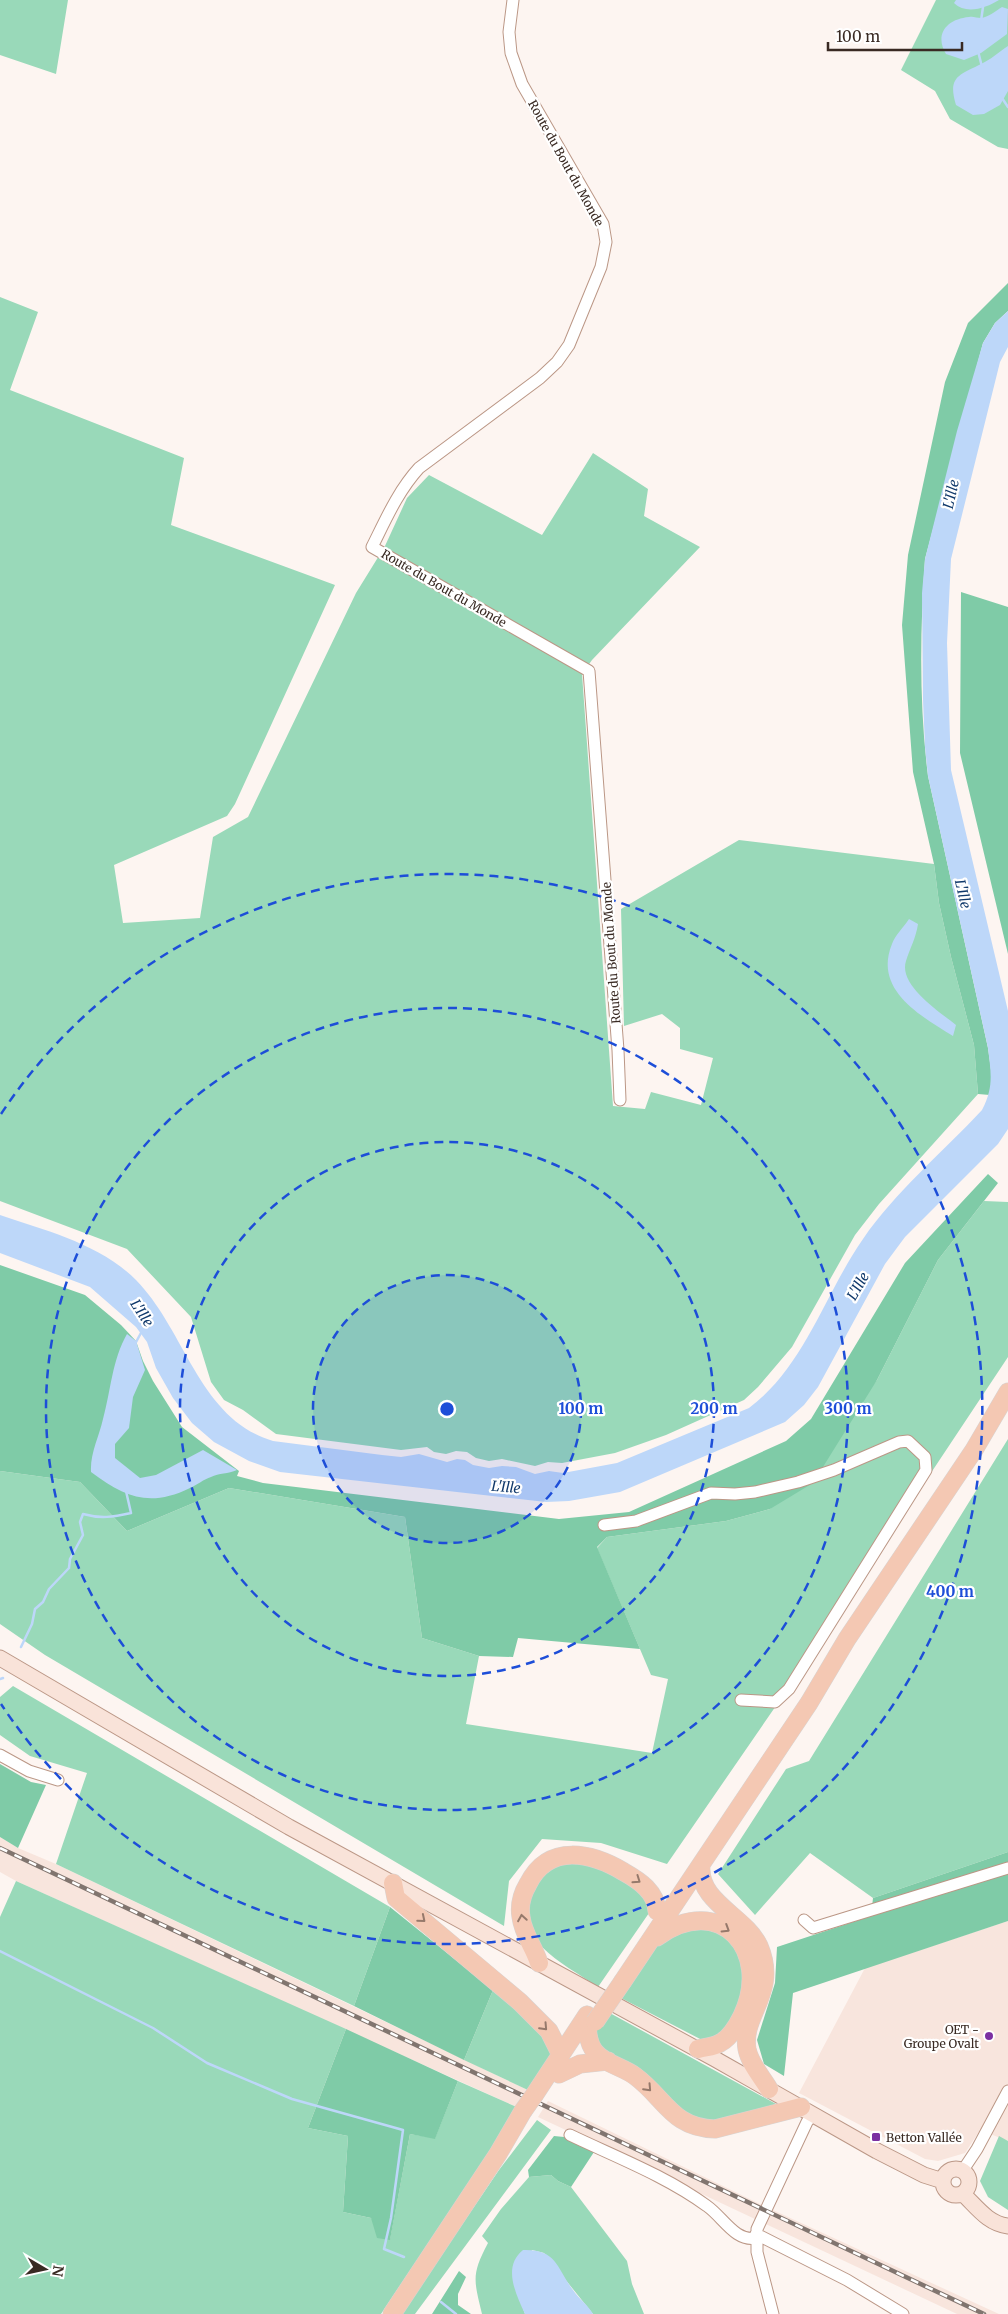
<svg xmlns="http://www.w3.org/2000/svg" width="1008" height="2314" font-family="Merriweather,serif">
  <rect width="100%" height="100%" fill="#fdf5f1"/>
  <path fill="#f8e5dd" d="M0 1837 18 1848 56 1864 530 2091 519 2108 16 1881 0 1872Z
    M1008 1921V2141L980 2130 965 2153 938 2161 925 2159 799 2093 865 1968Z
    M548 2101 762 2205 999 2314H957L538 2117Z"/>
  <path fill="#99d9b9" d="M0 0H68L56 74 0 55Z
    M936 0H1008V149L998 147 950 119 935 91 901 70Z
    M0 297 38 312 10 390 184 458 171 525 335 585 235 804 227 816 114 865 123 923 200 918 213 837 248 817 356 593 385 546 407 498 429 475 542 535 593 453 648 489 644 516 700 547 592 660 582 674 613 1106 645 1109 651 1092 701 1105 713 1058 680 1049V1028L662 1014 624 1026 621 909 739 840 934 864 939 903 951 957 974 1045 978 1094 879 1204 855 1235 792 1347 758 1387 744 1400 666 1435 615 1453 562 1463 548 1462 535 1466 502 1459 489 1461 476 1458 467 1452 456 1451 446 1454 434 1452 427 1447 401 1450 276 1434 243 1410 224 1400 211 1382 191 1317 127 1249 0 1201Z
    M984 1201 1008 1202V1357L780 1700 667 1864 601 1843 542 1839 509 1881 504 1926 45 1655 0 1624V1471L80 1482 127 1531 229 1488 405 1517 422 1638 479 1656 466 1724 652 1753 668 1679 651 1675 597 1548 607 1537 726 1521 770 1509 877 1380 938 1260Z
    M1008 1439V1852L873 1898 810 1853 755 1915 718 1874 786 1769 809 1761Z
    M13 1686 390 1907 354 2006 56 1864 87 1773 30 1756 0 1735V1697Z
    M574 1860 608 1870 646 1896 649 1913 598 1987C579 1974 558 1963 542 1947 524 1929 523 1890 542 1873 549 1866 565 1864 574 1860Z
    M16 1881 346 2029 308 2128 348 2136 343 2212 371 2218 390 2239 410 2134 435 2138 458 2081 519 2108 381 2314H0V1917Z
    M694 1926 728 1936 748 1969 737 2014 718 2040 704 2041 619 1997 660 1941Z
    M493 1990 539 2028 553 2051 530 2091 464 2060Z
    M608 2012 776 2104 778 2106 729 2122 689 2118 598 2048 595 2030Z
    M537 2120 551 2130 415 2314H401L499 2170Z
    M999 2136 1008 2141V2210L988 2197 980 2181Z
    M551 2175 558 2181 571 2187 627 2261 632 2284 644 2314H593L544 2253 532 2250 519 2297 525 2314H482C474 2280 471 2275 488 2243L482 2236 501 2209 529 2177Z"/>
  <path fill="#7fcba7" d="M1008 283V311L995 323 983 343 925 559C920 630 919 705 928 776L988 1048 992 1077 990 1095 978 1094 974 1045 951 957 939 903 934 864 913 772 902 625 908 555 945 382 968 323Z
    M961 592 1008 607V954L960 753Z
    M988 1174 998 1183 938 1260 877 1380 813 1483 770 1509 726 1521 607 1537 597 1547 640 1649 518 1638 513 1657 479 1656 422 1638 405 1517 229 1488 127 1531 80 1482 0 1471V1265L85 1295 121 1325 136 1341 143 1361 153 1381 182 1427 239 1471 237 1476 263 1483 559 1519 629 1512 786 1441 811 1419 905 1263Z
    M0 1764 31 1782 46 1785 18 1848 0 1837Z
    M1008 1852V1921L793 1993 784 2076 764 2064 757 2040 775 1983 777 1947 871 1916 873 1898Z
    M390 1907 493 1990 464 2060 354 2006Z
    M346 2029 458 2081 435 2139 410 2134 390 2240 377 2238 371 2218 343 2212 348 2136 308 2128Z
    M554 2136 564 2137 594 2152 571 2187 558 2181 551 2175 529 2177 528 2170Z
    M459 2271 466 2277 458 2294V2305L471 2314H432Z"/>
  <path fill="#bdd7f9" d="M956 0H999C986 8 966 15 954 3Z
    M1002 7 1008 9 1007 34 981 53 964 60 946 54C934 34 947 19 969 17 973 16 977 18 981 18 988 17 996 11 1002 7Z
    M1008 46V91L1000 105 984 114 973 115 956 105C947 76 960 75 981 64 990 60 999 52 1008 46Z
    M1008 311V347L1000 362 951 559 947 643 951 770 1008 1011V1129L998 1144 905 1237 885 1264 818 1387 804 1405 785 1422 620 1492 569 1501 546 1502 280 1472 249 1461 214 1442 192 1423 173 1398 156 1368 147 1342 136 1327 90 1287 0 1253V1215C47 1231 100 1244 136 1280 186 1331 199 1419 273 1441L382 1455 401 1457 419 1454 447 1462 457 1459 465 1460 473 1465 489 1468 502 1466 516 1467 535 1474 549 1471 563 1473 617 1463 749 1408C805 1366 824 1295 863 1239 896 1191 942 1153 982 1110 994 1087 991 1073 988 1048L928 776 925 747 923 700 922 593 925 559 957 431 983 343 995 323Z
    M909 919 918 924C916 938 910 948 906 961 898 985 940 1012 956 1025L953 1036C921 1016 873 990 892 944 895 935 904 927 909 919Z
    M127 1334 136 1341 145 1370 133 1397 129 1428 115 1444V1458L140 1478 156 1475 203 1450 237 1470C228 1474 219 1473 211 1477 204 1479 197 1485 190 1488 149 1508 125 1497 91 1472 90 1453 99 1437 103 1419 111 1390 112 1360 127 1334Z
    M523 2250C557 2249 556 2267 573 2290 579 2299 588 2305 593 2314H525C516 2294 502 2267 523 2250Z"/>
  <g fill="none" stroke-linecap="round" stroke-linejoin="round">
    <path stroke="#bdd7f9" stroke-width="2.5" d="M981 21 983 7
      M978 51 982 67
      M1002 98 1008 107
      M135 1344 142 1331
      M21 1647 32 1624 35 1609 43 1602 49 1589 69 1568 70 1559 83 1535 80 1522 83 1514C101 1519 113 1517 131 1513L126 1491
      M0 1679 3 1678
      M0 1951 153 2028 207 2063 292 2099 403 2130 391 2218 384 2249 404 2257
      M441 2302 456 2314"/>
    <g stroke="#bb9786" stroke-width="13">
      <path id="street" d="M513 0 509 32 511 53 522 84 603 224 606 242 601 267 569 345 557 362 540 378 419 468C398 491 386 519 372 547L589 671 618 1050 620 1100
        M604 1525 636 1521 711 1493 735 1494 755 1492 798 1482 834 1470 899 1442 908 1441 925 1457 926 1470 789 1689 775 1702 741 1700
        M0 1755 29 1771 58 1780
        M804 1920 813 1928 1008 1868
        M570 2135C616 2157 666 2176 707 2206 723 2217 735 2242 756 2238
        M963 2170 977 2149 1008 2091
        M756 2234 847 2280 903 2314
        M773 2314 757 2252V2229L807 2122 813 2114"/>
    </g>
    <g stroke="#bb9786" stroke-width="17">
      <path id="secondary" d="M0 1658 289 1827 715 2059 877 2151 924 2175 943 2181
        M943 2182a13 13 0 1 1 26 0a13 13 0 1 1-26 0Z
        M963 2194C976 2206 988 2224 1008 2226"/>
    </g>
    <g stroke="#d7d4d3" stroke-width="19">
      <path id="primary" d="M701 1866C698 1902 745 1916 759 1946 779 1993 741 2015 747 2049 750 2064 762 2077 769 2089
        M393 1883 396 1898 520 2002 549 2031 561 2055
        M657 1937C720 1891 773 1951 742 2016 737 2026 730 2038 720 2043 714 2047 705 2047 698 2049
        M539 1963C534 1947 523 1934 521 1917 519 1905 522 1894 528 1884 549 1842 592 1853 624 1872 640 1881 656 1892 657 1911
        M623 1981 809 1703 847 1639 974 1450 1008 1392
        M587 2015C587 2028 587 2042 595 2052 605 2064 623 2067 635 2076 665 2098 672 2128 715 2129L801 2107
        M559 2074 580 2064 608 2061
        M535 2094 587 2015
        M392 2314 498 2154 523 2111"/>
    </g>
    <use href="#street" stroke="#fff" stroke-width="11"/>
    <use href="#secondary" stroke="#f9e3d9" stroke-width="15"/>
    <use href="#primary" stroke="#f4c8b3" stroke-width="18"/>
    <g stroke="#81756f" stroke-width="4.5">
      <path id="rail" d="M0 1848 984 2314"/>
    </g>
    <use href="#rail" stroke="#fff" stroke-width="2.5" stroke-dasharray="8" stroke-linecap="butt"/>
    <g stroke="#d7d4d3" stroke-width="19" stroke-linecap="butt">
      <path id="primary-bridge" d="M595 2022 623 1981
        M523 2111 535 2094"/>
    </g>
    <use href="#primary-bridge" stroke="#f4c8b3" stroke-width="18"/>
  </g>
  <defs><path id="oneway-chevron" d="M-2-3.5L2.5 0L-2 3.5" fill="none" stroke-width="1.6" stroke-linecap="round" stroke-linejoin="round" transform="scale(1.25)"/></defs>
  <g stroke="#96796b">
    <use href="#oneway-chevron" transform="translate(637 1880) rotate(35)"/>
    <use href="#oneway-chevron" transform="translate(522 1918) rotate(-99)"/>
    <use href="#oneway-chevron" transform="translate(422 1919) rotate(40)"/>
    <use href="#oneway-chevron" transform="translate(726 1929) rotate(32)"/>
    <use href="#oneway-chevron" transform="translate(544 2027) rotate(47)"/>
    <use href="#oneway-chevron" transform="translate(648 2088) rotate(47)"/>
  </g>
  <circle cx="447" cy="1409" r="134" fill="#1d4ed8" fill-opacity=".12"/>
  <g fill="none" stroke="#1d4ed8" stroke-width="2.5" stroke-dasharray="9 6">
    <circle cx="447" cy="1409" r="134"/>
    <circle cx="447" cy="1409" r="267"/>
    <circle cx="447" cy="1409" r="401"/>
    <path d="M1 1114A535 535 0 1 1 1 1704"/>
  </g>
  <g fill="#7b30a2" stroke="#fff" stroke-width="2">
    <circle cx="989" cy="2036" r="5"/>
    <rect x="871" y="2132" width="10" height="10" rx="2.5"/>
  </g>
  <g text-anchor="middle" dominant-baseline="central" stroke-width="4.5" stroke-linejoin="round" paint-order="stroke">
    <g font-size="12" fill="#392a23" stroke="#fff">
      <text transform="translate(566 163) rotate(61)">Route du Bout du Monde</text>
      <text transform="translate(444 588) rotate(30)">Route du Bout du Monde</text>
      <text transform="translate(611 953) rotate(-94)">Route du Bout du Monde</text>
    </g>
    <g font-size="12" fill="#392a23" stroke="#fff" text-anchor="end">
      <text x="979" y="2029">OET -<tspan x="979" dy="14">Groupe Ovalt</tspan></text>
      <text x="886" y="2137" text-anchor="start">Betton Vallée</text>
    </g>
    <g font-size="14" font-style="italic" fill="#10396b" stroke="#fff">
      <text transform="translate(951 494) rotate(-77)">L'Ille</text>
      <text transform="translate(963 894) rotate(77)">L'Ille</text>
      <text transform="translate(858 1286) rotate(-60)">L'Ille</text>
      <text transform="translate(142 1313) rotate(57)">L'Ille</text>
      <text transform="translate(506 1487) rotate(5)">L'Ille</text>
    </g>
  </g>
  <circle cx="447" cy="1409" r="8" fill="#1d4ed8" stroke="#fff" stroke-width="2.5"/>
  <g font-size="15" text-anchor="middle" font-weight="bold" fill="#1d4ed8" stroke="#fff" stroke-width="4.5" stroke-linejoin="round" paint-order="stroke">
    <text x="581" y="1414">100 m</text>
    <text x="714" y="1414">200 m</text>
    <text x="848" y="1414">300 m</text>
    <text x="950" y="1597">400 m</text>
  </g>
  <g transform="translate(45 2269) rotate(99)" stroke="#ffffff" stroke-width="4" paint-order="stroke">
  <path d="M0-4L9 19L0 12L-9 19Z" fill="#392a23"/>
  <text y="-8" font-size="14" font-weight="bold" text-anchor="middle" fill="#392a23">N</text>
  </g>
  <path d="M828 42v8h134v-8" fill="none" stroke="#392a23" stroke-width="2.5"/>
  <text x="836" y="42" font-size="15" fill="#392a23" stroke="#ffffff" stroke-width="4" paint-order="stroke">100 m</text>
</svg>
